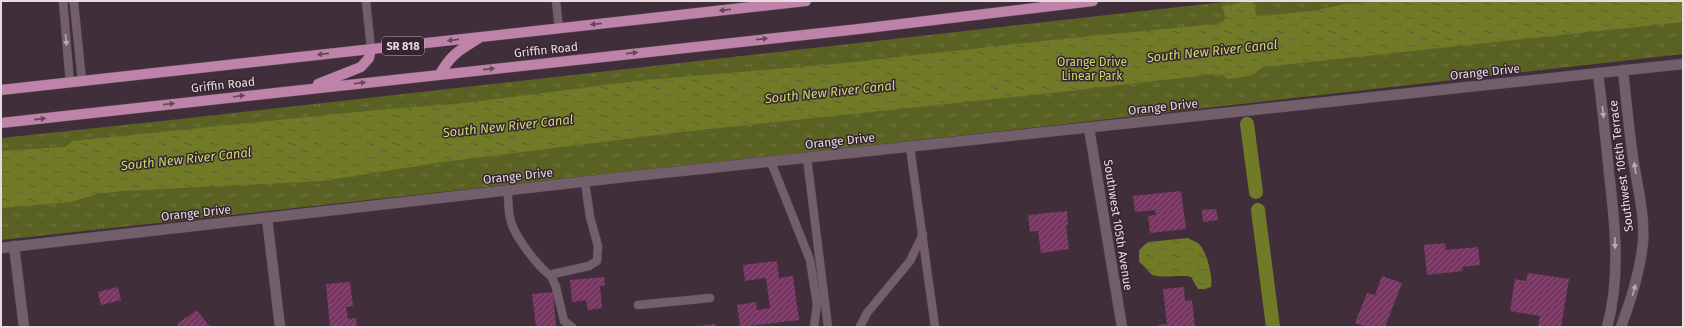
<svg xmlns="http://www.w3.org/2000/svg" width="1684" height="328" font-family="'Fira Sans',sans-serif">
  <defs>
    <pattern id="park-tufts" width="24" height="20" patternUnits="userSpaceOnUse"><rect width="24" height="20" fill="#596222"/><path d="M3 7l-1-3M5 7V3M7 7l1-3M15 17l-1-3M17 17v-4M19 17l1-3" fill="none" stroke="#717842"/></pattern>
    <pattern id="water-ripples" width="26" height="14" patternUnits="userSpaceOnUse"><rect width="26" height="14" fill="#707a27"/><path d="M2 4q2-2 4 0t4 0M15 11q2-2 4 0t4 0" fill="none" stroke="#5d6134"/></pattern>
    <pattern id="building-hatch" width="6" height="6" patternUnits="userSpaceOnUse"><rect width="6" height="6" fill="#783763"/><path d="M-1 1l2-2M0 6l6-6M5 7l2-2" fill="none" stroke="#8b5379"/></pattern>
  </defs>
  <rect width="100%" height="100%" fill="#402f3a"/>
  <path fill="url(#park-tufts)" d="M1232 1H1683V54L1039 127 1 240V138L171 120Z"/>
  <path fill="url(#water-ripples)" d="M1250 1H1254L1256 15 1262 16 1312 11 1345 4 1386 1H1683V22L1264 67 1257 71 1254 75 1228 79 1223 75 1214 74 1052 93 682 132 443 162 322 181 123 191 96 194 71 202 1 208V151L65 147 73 141 387 109 456 104 645 80 836 64 1060 39 1217 24 1224 21 1225 16 1222 6Z
    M1188 238C1191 240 1197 242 1199 244 1207 252 1213 277 1211 287L1205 289H1198L1191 277C1181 274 1156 280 1150 273 1146 269 1144 265 1139 262V250L1148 242Z"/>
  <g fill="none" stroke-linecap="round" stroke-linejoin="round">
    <path stroke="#707a27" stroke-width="14" d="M1247 124 1256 192
      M1258 210 1273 327"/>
  </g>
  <path fill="url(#building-hatch)" d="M1181 191 1186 229 1150 233 1148 216 1156 215 1155 210 1135 212 1133 196Z
    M1216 209 1218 220 1203 222 1202 210Z
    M1067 211 1068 225 1066 226 1069 249 1041 253 1038 231 1030 232 1028 215Z
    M1445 243 1446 250 1478 247 1480 265 1462 267 1463 271 1427 275 1424 245Z
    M777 261 779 278 793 276 799 320 740 327 737 305 756 302 757 310 770 308 766 278 745 281 743 265Z
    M1528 273 1569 279 1561 327H1538L1540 316 1510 311 1515 279 1526 281Z
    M1382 276 1402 283 1385 327H1367L1355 323 1367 293 1375 295Z
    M604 277 605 285 600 286 602 308 588 310 586 300 572 302 570 280Z
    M350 282 353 306 346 307 348 319 356 318 357 327H330L326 284Z
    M118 287 121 300 101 305 98 292Z
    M1184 287 1185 301 1192 300 1195 327H1159L1158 325 1167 324 1163 289Z
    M553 292 556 326 536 327 532 294Z
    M197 310 210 327H179L177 324Z
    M715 324 716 327H698V326Z"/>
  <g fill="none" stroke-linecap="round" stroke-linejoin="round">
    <g stroke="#5d4e57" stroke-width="9">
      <path id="service" d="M63 1 70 83
        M73 1 74 3 82 81
        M366 1 371 49
        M556 1 559 28
        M910 147 935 327
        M807 158 828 327
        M771 162 810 260 817 304 814 327
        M508 191C508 201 508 211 511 222 516 238 538 267 551 276
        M638 305 710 298
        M572 327 564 321 556 287 551 276 553 274 589 266 597 261 598 246 590 217 585 182
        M860 327 867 313 910 261 923 234"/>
    </g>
    <g stroke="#5d4e57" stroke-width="11">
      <path id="minor" d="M1598 73C1602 106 1606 139 1609 173 1615 223 1621 277 1607 327
        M1089 128 1122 327
        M267 218 280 327
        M14 246 24 327
        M1621 327C1631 299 1640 272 1643 242 1645 214 1637 185 1633 158 1629 129 1626 99 1623 70"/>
    </g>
    <g stroke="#5d4e57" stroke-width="11">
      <path id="tertiary" d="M1 248 625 177 1683 64"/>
    </g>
    <g stroke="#5d4e57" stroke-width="11">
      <path id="primary" d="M440 74C452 53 459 51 479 38
        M318 84 361 67 369 58 371 49
        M1 90 806 1
        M1 123 859 29 1093 1"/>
    </g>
    <use href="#service" stroke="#725f6b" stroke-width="8"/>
    <use href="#minor" stroke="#725f6b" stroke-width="10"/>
    <use href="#tertiary" stroke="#725f6b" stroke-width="10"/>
    <use href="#primary" stroke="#bf83a9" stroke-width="10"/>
  </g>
  <defs><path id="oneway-solid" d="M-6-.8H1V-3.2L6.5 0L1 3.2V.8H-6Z"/></defs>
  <g fill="#66465a">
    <use href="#oneway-solid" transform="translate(725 10) rotate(174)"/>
    <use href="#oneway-solid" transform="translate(596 24) rotate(174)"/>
    <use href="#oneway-solid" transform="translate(762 39) rotate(-6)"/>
    <use href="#oneway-solid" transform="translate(453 40) rotate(174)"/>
    <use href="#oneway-solid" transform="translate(632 53) rotate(-6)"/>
    <use href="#oneway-solid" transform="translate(323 54) rotate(174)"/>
    <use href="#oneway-solid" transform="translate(489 69) rotate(-6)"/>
    <use href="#oneway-solid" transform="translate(360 83) rotate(-6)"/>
    <use href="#oneway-solid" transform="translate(239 96) rotate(-7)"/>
    <use href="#oneway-solid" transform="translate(169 104) rotate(-6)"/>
    <use href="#oneway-solid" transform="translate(40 119) rotate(-6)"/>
  </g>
  <g fill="#b9aab3">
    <use href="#oneway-solid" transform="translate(66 40) rotate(84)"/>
    <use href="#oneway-solid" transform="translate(1603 112) rotate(84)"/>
    <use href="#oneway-solid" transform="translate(1635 168) rotate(-99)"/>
    <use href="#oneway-solid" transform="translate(1615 243) rotate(89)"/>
    <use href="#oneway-solid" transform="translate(1634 290) rotate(-75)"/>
  </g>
  <g text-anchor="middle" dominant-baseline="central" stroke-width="3" stroke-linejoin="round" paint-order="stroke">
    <rect fill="#362530" stroke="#b3a5ad" stroke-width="1" x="382" y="37" width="42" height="18" rx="3"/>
    <g font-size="11" font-weight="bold" fill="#e8dce3">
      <text x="403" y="46">SR 818</text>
    </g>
    <g font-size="12" fill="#e8dce3" stroke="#362530">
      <text transform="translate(546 50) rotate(-6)">Griffin Road</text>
      <text transform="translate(1485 72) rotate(-6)">Orange Drive</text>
      <text transform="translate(223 85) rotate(-6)">Griffin Road</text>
      <text transform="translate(1163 107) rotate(-6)">Orange Drive</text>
      <text transform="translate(840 141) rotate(-6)">Orange Drive</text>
      <text transform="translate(1621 166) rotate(-97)">Southwest 106th Terrace</text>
      <text transform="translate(518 176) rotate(-6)">Orange Drive</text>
      <text transform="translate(196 213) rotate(-6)">Orange Drive</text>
      <text transform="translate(1118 225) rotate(81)">Southwest 105th Avenue</text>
    </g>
    <g font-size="12" fill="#c9d96b" stroke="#362530">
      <text x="1092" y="62">Orange Drive<tspan x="1092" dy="14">Linear Park</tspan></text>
    </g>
    <g font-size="13" font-style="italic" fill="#cbdb6c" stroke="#362530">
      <text transform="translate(1212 51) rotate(-6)">South New River Canal</text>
      <text transform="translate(830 92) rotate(-6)">South New River Canal</text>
      <text transform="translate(508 126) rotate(-6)">South New River Canal</text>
      <text transform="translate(186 159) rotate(-6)">South New River Canal</text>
    </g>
  </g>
  <rect width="1684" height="328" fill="none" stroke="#e8dce3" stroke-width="4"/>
</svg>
